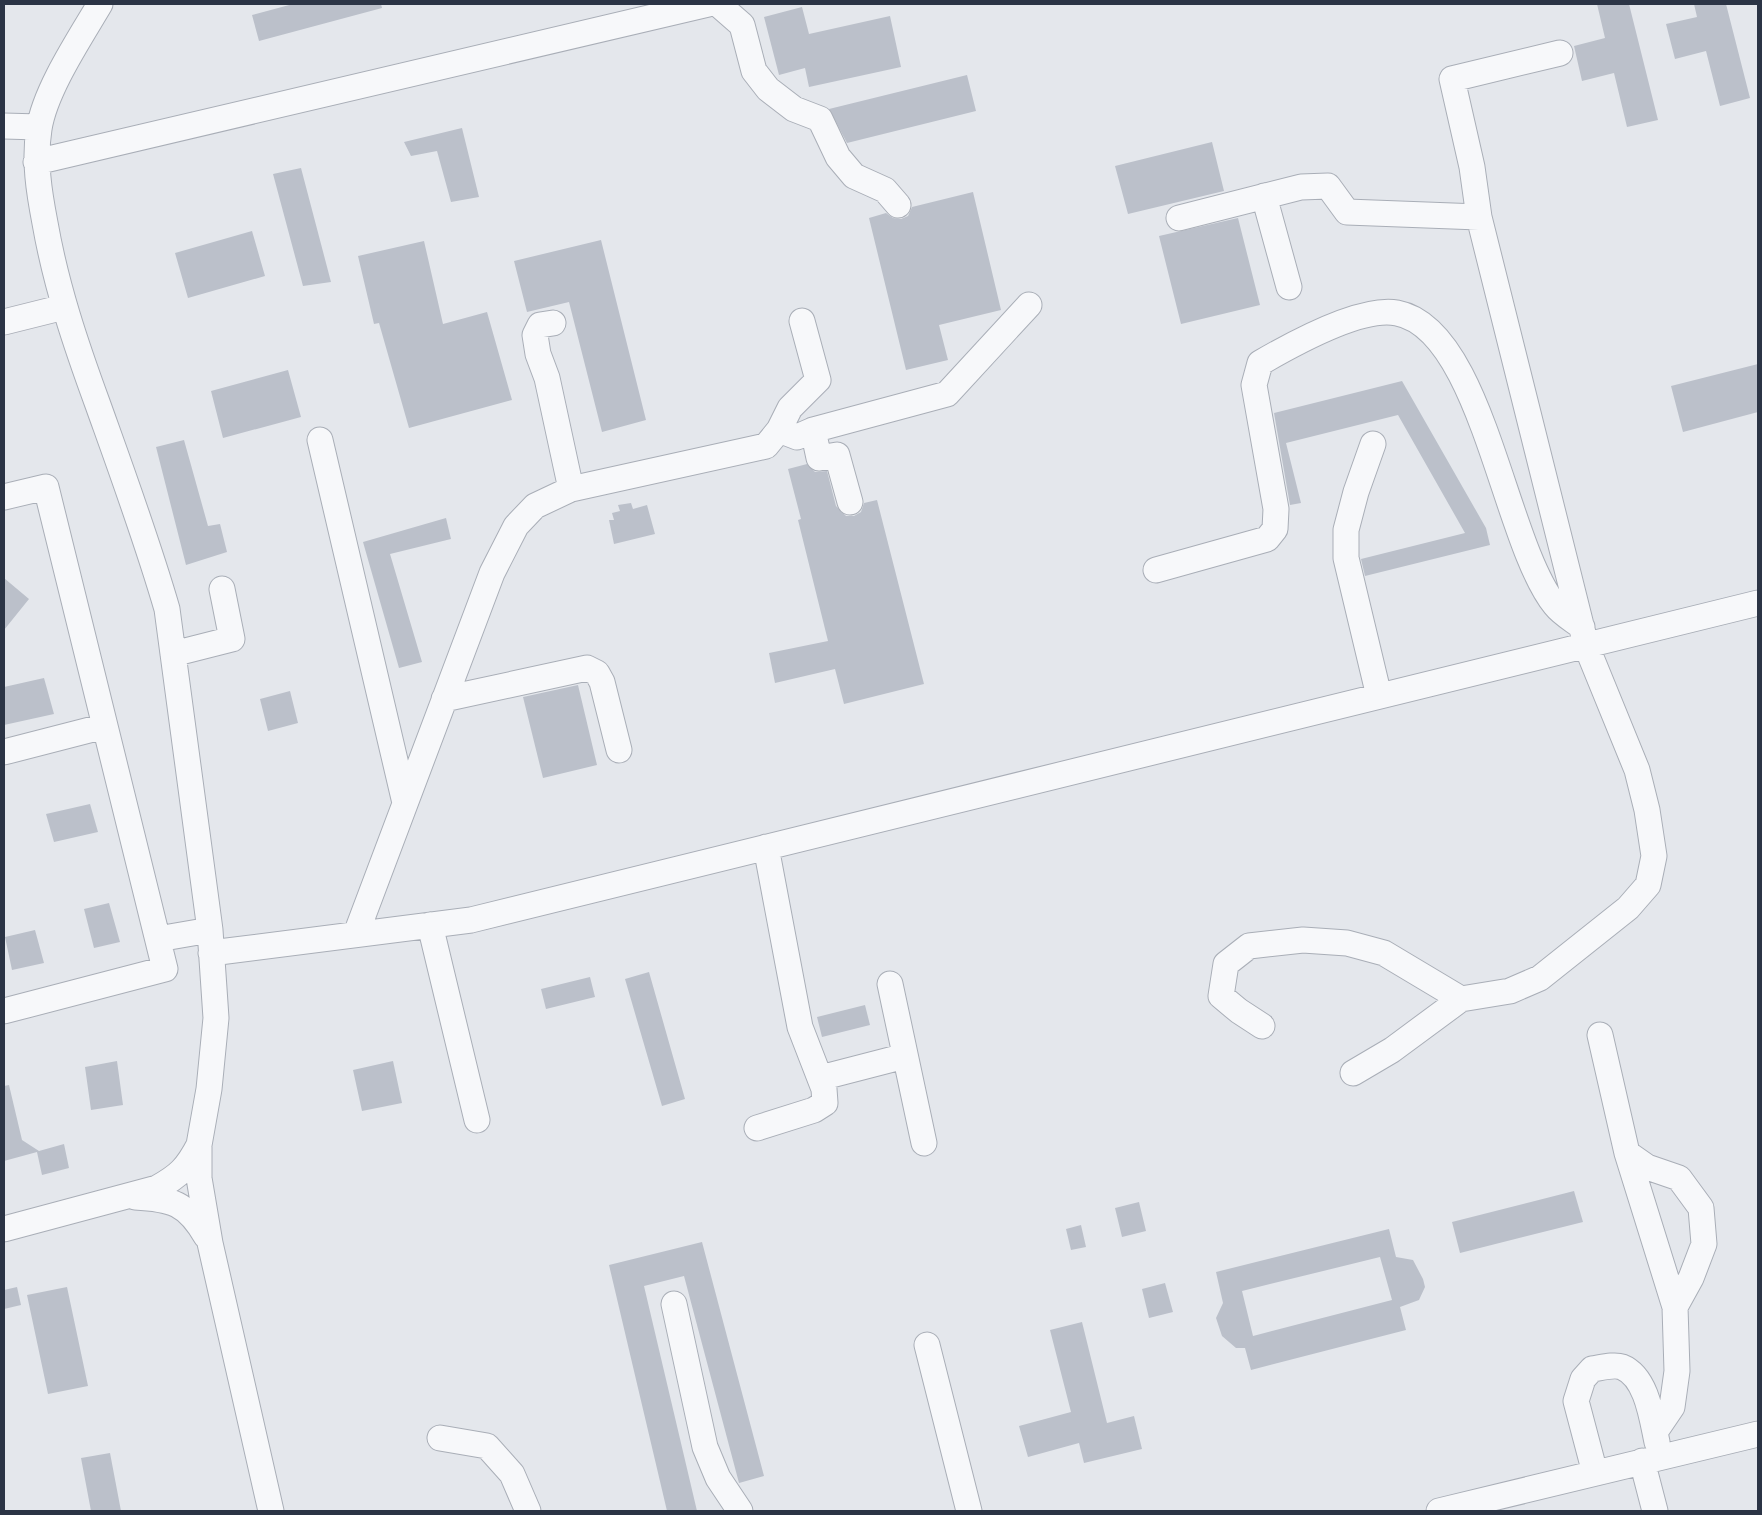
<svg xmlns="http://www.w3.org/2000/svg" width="1762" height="1515" font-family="'Alegreya Sans',sans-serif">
  <rect width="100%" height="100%" fill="#e4e7ec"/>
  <path fill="#bbc0ca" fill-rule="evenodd" d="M293 4H381L382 8 259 41 252 15Z
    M1597 4H1629L1658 120 1627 127 1614 73 1582 81 1574 46 1605 38Z
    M1694 4H1726L1750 98 1720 106 1706 51 1675 59 1666 24 1697 17Z
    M802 7 809 34 890 16 901 67 809 87 805 68 779 75 764 17Z
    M967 75 976 111 847 143 829 109Z
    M462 128 479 197 451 202 437 151 411 156 404 142Z
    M1212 142 1224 191 1128 214 1115 166Z
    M301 168 331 282 303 286 273 174Z
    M973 192 1001 310 939 325 948 360 906 370 869 218 886 213 893 218 901 219 908 216 912 207Z
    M1238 218 1260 305 1181 324 1159 236Z
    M252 231 265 276 188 298 175 253Z
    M601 240 646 420 602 432 569 302 527 312 514 261Z
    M424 241 443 324 487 312 512 400 409 428 379 323 374 324 358 256Z
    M1758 364V412L1683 432 1671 386Z
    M288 370 301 417 223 438 211 391Z
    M1402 381 1486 528 1490 545 1365 576 1361 559 1465 533 1398 415 1286 443 1301 503 1290 505 1274 413Z
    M184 440 208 526 220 524 227 552 186 565 156 447Z
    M807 464 815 472 827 471 836 506 846 516H854L861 512 864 503 877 500 924 684 844 704 835 669 775 683 769 653 828 641 798 520 801 519 788 469Z
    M631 503 633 509 647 505 655 534 614 544 609 520H614L612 513 620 511 618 505Z
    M446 518 451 539 390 554 422 662 399 668 363 542Z
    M4 578 29 599 4 630Z
    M44 678 54 714 4 725V687Z
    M578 685 597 765 543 778 523 697Z
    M290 691 298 723 268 731 260 699Z
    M90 804 98 832 54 842 46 814Z
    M109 903 120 942 94 948 84 909Z
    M35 930 44 963 12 970 5 937Z
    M649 972 685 1099 662 1106 625 979Z
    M590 977 595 997 546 1009 541 989Z
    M865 1005 870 1025 822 1037 817 1017Z
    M117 1061 123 1105 91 1110 85 1067Z
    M393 1061 402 1103 362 1111 353 1070Z
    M9 1085 22 1140 39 1151 64 1144 69 1168 42 1175 37 1152 4 1161V1086Z
    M1574 1191 1583 1222 1460 1253 1452 1222Z
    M1139 1202 1146 1231 1122 1237 1115 1208Z
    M1081 1225 1086 1247 1071 1250 1066 1229Z
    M1389 1229 1396 1257 1413 1260 1423 1279 1425 1287 1419 1300 1400 1307 1406 1330 1251 1370 1245 1348H1236L1222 1336 1216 1318 1223 1303 1216 1272ZM1380 1257 1392 1300 1253 1336 1242 1291Z
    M702 1242 764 1476 739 1483 684 1276 644 1286 697 1511H667L609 1265Z
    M1165 1283 1173 1312 1149 1318 1142 1289Z
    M17 1287 21 1305 4 1309V1290Z
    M67 1287 88 1386 48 1394 27 1295Z
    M1082 1322 1107 1423 1134 1416 1142 1449 1084 1463 1079 1443 1028 1457 1019 1426 1071 1412 1050 1330Z
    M110 1453 121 1511H91L81 1458Z"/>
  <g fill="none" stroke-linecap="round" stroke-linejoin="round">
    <g stroke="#a9aeb7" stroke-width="27">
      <path id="minor" d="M100 4C80 38 45 90 39 129 34 161 39 192 45 223 56 286 76 345 98 405 122 472 147 540 167 609L210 930 216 1018 209 1089 199 1145V1178L210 1243 271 1511
        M718 4 742 25 754 71 768 89 794 109 820 119 838 157 854 176 885 190 898 205
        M4 126 39 127
        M36 162 708 4
        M1264 196 1289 287
        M1479 217 1472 167 1452 79 1560 53
        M1179 218 1301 187 1328 186 1347 212 1479 217 1586 645 1637 770 1647 810 1654 856 1648 885 1628 908 1540 978 1510 991 1461 999 1384 953 1347 943 1303 940 1249 946 1226 964 1221 996 1239 1011 1262 1026
        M4 322 64 307
        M553 323 540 325 535 335 538 354 547 378 571 489
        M779 430 790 408 818 380 802 321
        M813 430 819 458 837 455 850 502
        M320 440 405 803
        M1373 444 1356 492 1346 530V558L1379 696
        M4 497 46 487 165 969 4 1011
        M1156 570 1267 539 1275 529 1276 509 1254 385 1260 363C1291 345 1361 306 1397 313 1482 329 1504 542 1555 605 1562 614 1573 620 1582 627
        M173 654 232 639 222 589
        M444 699 587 668 597 673 602 682 619 750
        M4 752 105 726
        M430 925 477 1120
        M356 934 492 573 516 526 535 506 571 489 766 446 779 430 797 437 813 430 947 394 1029 305
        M158 939 210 930
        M211 953 471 920 1758 603
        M890 984 924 1143
        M1600 1035 1627 1153 1647 1167 1679 1178 1701 1208 1704 1244 1691 1278 1675 1307 1677 1371 1672 1407 1655 1432
        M1353 1073 1392 1050 1461 999
        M820 1078 905 1056
        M757 1128 814 1110 825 1103 824 1089 800 1027 766 847
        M1627 1153 1675 1307
        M135 1197C172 1199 187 1203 206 1236
        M4 1229 157 1188C179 1176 187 1168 199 1145
        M674 1304 705 1447 718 1478 740 1511
        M927 1345 969 1511
        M440 1438 487 1446 512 1474 528 1511
        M1642 1461 1655 1511
        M1595 1473 1576 1401 1583 1379 1592 1369C1600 1368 1614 1364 1622 1367 1647 1377 1652 1419 1657 1442
        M1439 1511 1758 1434"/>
    </g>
    <use href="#minor" stroke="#f7f8fa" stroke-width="25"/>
  </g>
  <rect width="1762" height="1515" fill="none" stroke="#2b3445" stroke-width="10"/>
</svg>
